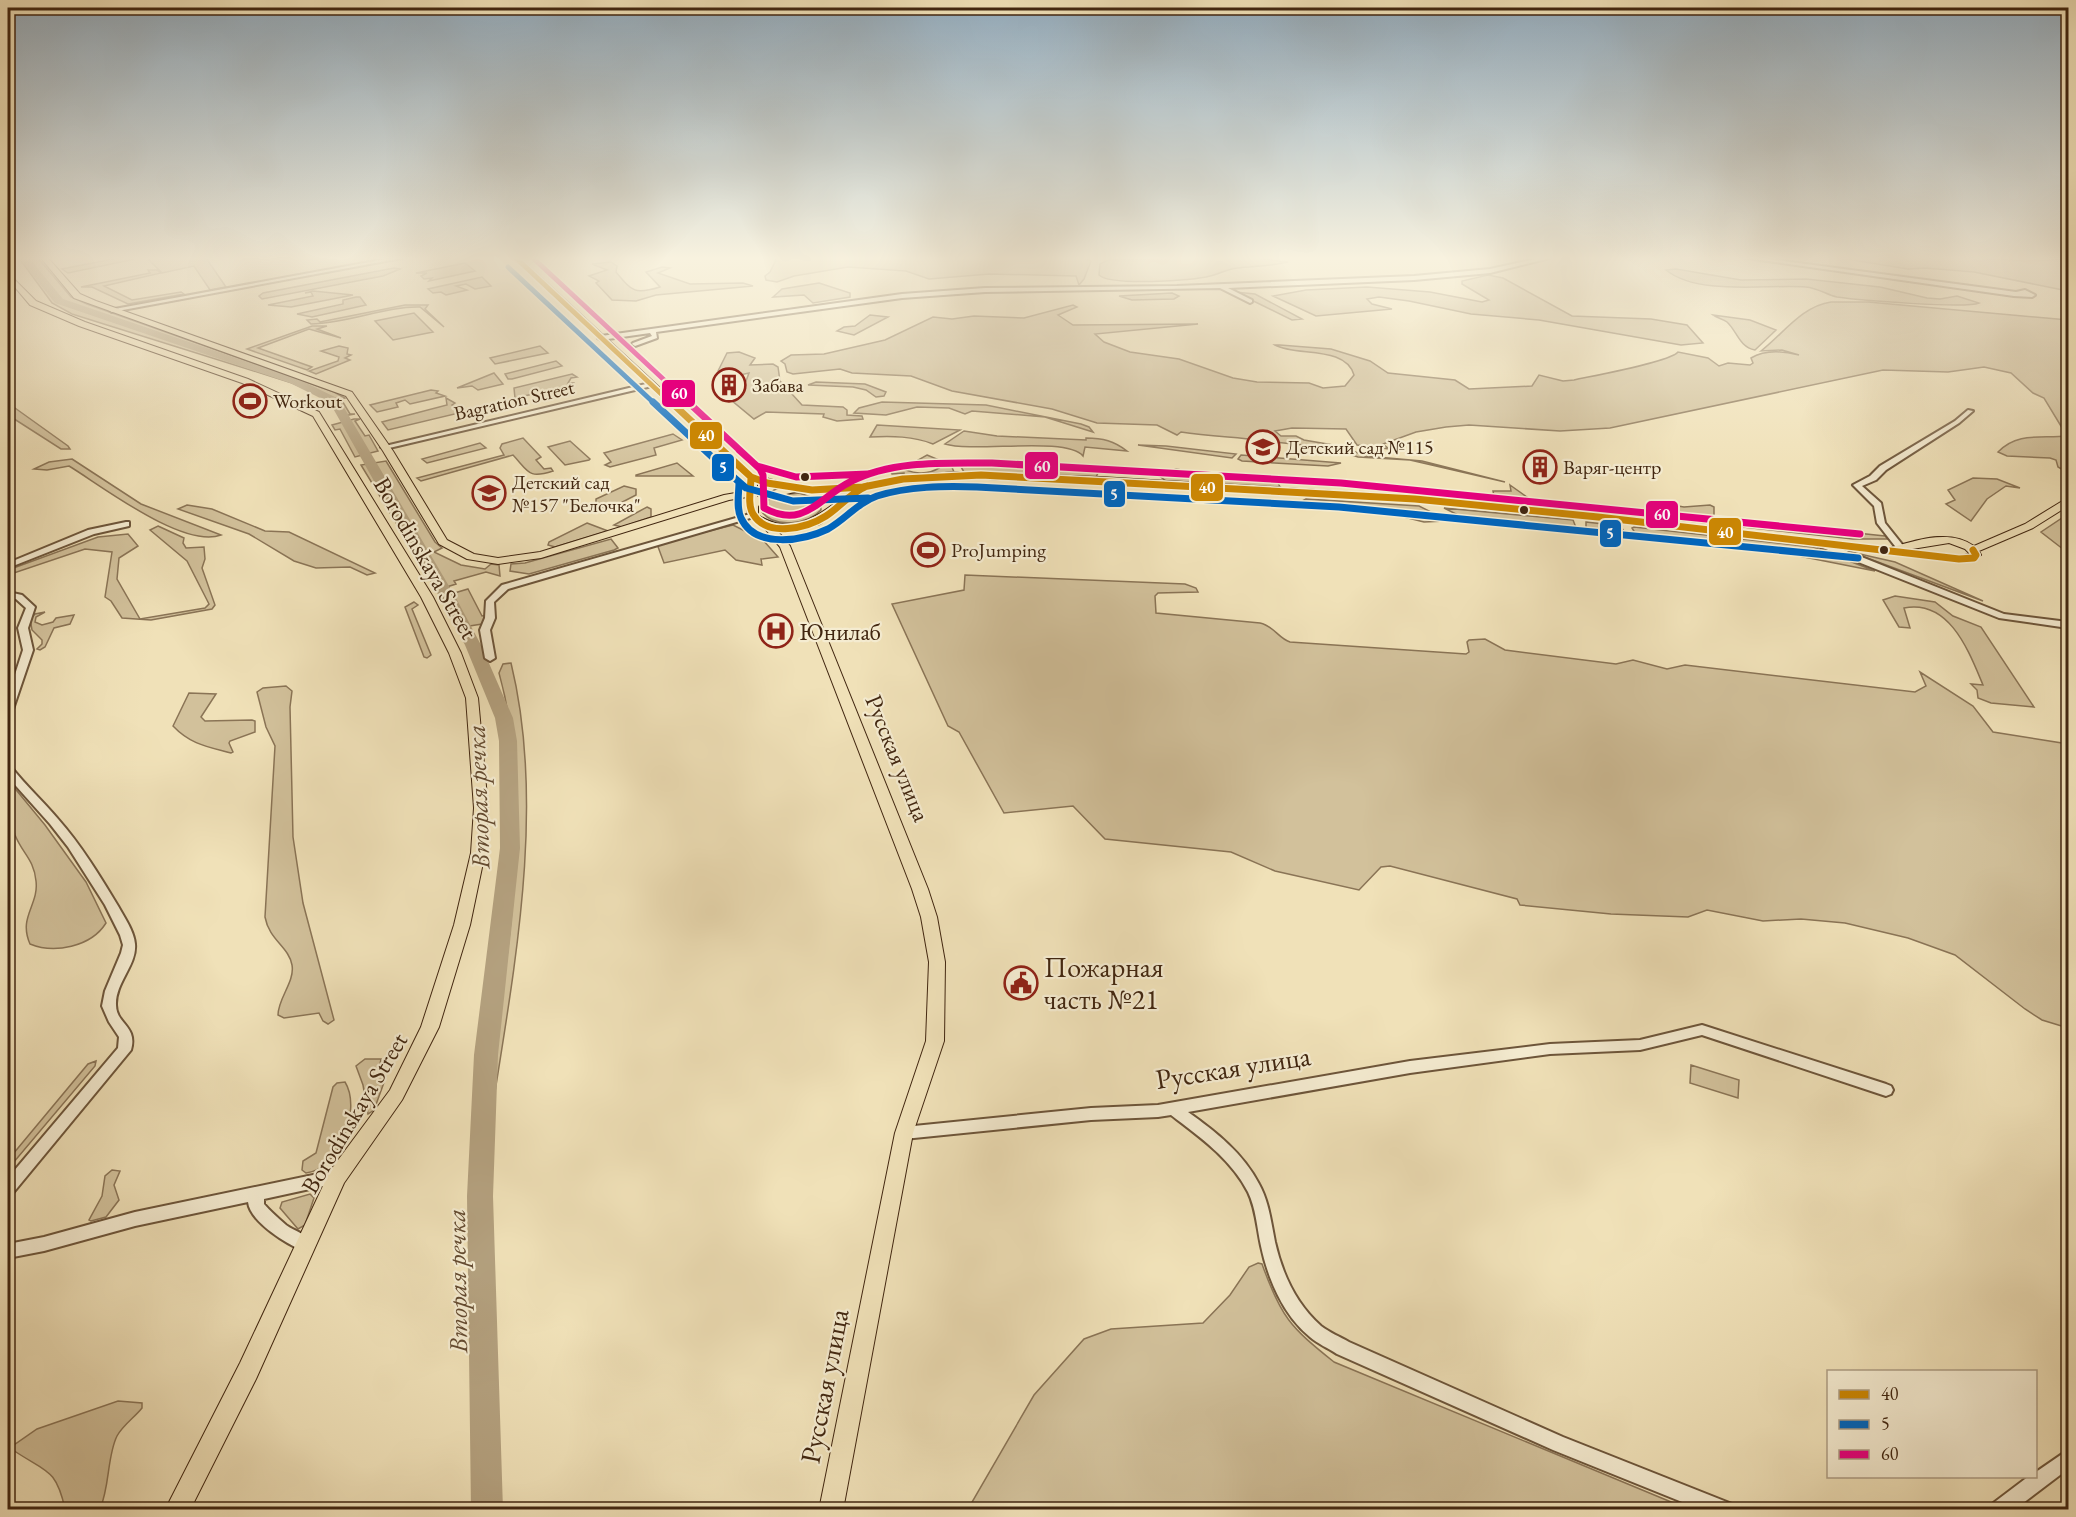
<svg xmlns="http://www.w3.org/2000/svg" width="2076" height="1517" font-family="'EB Garamond',serif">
  <rect width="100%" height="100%" fill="#f0e1b8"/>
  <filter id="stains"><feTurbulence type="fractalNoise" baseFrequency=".00333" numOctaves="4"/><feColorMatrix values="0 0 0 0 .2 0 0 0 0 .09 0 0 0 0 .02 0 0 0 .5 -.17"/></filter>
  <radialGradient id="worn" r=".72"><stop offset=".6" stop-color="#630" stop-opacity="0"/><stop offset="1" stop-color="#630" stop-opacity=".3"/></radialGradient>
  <path fill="#d2c19b" stroke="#8a7456" stroke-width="1.5" d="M19 258H38L71 297 87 304 334 392 345 398 341 399 350 414H355L343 416 324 397 292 383 72 314 52 303Z
    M118 258H140L68 273 62 269Z
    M147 258H206L226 287 210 290 194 266 162 273Z
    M777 258H1083L1091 261 1084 279 1079 285 1076 276 989 274 929 279 906 271 848 267 794 276 777 282 766 280 765 276 770 272Z
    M1192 258H1254L1288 262C1272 266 1253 266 1237 268 1227 269 1219 274 1210 276 1193 281 1110 286 1099 275L1100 264 1108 260Z
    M1840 258H1972L2026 261 2068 259V291L1974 272 1925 268 1908 269Z
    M611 262 617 266 616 272C632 291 634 295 660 287L646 272 662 267 670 268 658 273 690 284 743 283 753 286 656 295 636 301 612 300 596 283 599 281 589 276 607 270 592 264Z
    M465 263 475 271 429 281 432 278 424 279 421 276 427 273H416Z
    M394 268 400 269 383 276 262 299 259 296 263 293Z
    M1676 269 1741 280 1806 279 1880 287 1927 298 1940 299 1957 296 1979 303C1965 309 1858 300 1837 297 1827 295 1818 288 1806 287 1767 284 1698 296 1666 270Z
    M148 270H157L161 273 104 286 132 300 181 292 184 294 128 304 92 287H81L150 273Z
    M1488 275 1503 278 1572 316 1651 319 1687 325 1703 343 1681 345 1539 320 1471 314 1409 301 1379 297 1367 299 1372 304 1392 309 1316 316 1273 296 1306 290 1367 287 1430 292 1482 302 1489 300 1462 284V281Z
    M482 277 491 286 475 289 466 284 456 286 467 290 446 295 441 292 433 293 428 289Z
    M819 283 850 293V297L813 303 804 295 773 297 782 289Z
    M313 291 353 295 291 307 268 305 313 296 311 292 305 293Z
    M1235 292 1255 294 1302 319 1292 320Z
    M1172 293 1179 296 1174 299 1132 300 1119 296Z
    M356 297H360L366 305 312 317 297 314 343 304V300Z
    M1831 302H1868L2068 320V473L2058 467 2056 460 2050 458 2007 456 1998 452C2018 431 2043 439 2067 436L2044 398 2033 393 2011 373 1984 367 1948 372 1883 370 1610 428 1560 431 1469 425 1446 427 1416 432 1383 444 1389 449 1357 445 1346 429 1292 428 1275 431 1281 436H1296L1304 440 1339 446 1366 456 1422 461 1505 482 1410 460 1358 457 1330 448 1265 441 1271 442 1270 445 1258 444 1259 440C1233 437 1208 436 1181 432L1177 435 1157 425 1097 423 1052 409 952 391 911 376 852 373 840 369 793 374 787 372 785 364 781 361 791 355 824 354 885 340 933 317 952 319 974 316 1024 318 1073 305 1077 307 1058 315 1073 325 1198 324 1095 334 1104 342 1130 352 1179 359 1233 378 1257 382 1309 383 1323 388 1345 386 1354 375C1345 345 1296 357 1275 345H1280L1331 349 1370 361 1388 373 1455 380 1469 389 1532 386 1539 375 1563 381 1574 380C1592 376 1670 362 1678 352L1708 358 1719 366 1728 363 1750 365 1753 363 1751 358C1766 349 1783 351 1799 355L1782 350 1761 351C1783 334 1802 306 1831 302Z
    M405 305H428L425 309 444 327 420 307C385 306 351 323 311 324L307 320 317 319 320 322Z
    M414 313 433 332 393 340 375 321Z
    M870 315 888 317 854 335 837 331 844 327 855 326Z
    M1713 315 1750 320 1776 330 1755 350C1739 347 1737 331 1727 322 1723 319 1717 318 1713 315Z
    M312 326H327L317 329 341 338 309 329 258 348 312 367 307 370 247 349Z
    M339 346 348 348 347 354 351 355 345 358 350 360 316 374 309 371 338 361 339 357 321 351Z
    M540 346 548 353 495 364 490 358Z
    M739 352 755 358 750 365 773 364 778 367 780 381 802 405 843 407 847 410V415L862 416 863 419 837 421 823 417 824 414 766 412 754 419 725 395 746 381 749 373 726 378 718 371 727 353Z
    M556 361 562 366 512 379H508L505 374Z
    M494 373 503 384 478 390 472 386 457 388Z
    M572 374 577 377 571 378 568 383H573L569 386 515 398 514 388Z
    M816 382 865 384 886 392 884 396 876 397 866 390 853 387 808 385Z
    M431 390 438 391 436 393 445 396 410 404 405 400 396 403 398 407 377 412 370 405Z
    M446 398 455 403 452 405 463 412 388 430 382 422 447 405Z
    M882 402 986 405 1081 424 1089 427 1093 432 1045 417 972 411 965 414 949 408 917 407 886 415 854 413 859 408Z
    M8 403 68 446 70 449H61L8 415Z
    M354 419H360L355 421 365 436 369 435 378 451 355 457 340 429 335 430 332 425Z
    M877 425 960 430 933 444C913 436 892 436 870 437Z
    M964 431 997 436 1086 440V438C1103 438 1114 441 1127 451L1085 447 1083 456C1066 436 974 453 945 444Z
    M673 434 682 440 654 448 656 455 610 467 605 465 611 462 604 453Z
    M523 438 541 457 536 460 544 469 551 468 553 471C528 479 529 472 513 455L421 481 417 478 504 455 500 448 502 444Z
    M570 441 590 459 589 460 565 465 548 447Z
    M480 443 486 448 427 463 422 459Z
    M1138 445 1166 446 1236 454 1232 458Z
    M927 455 951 465 954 472 904 476V473L892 474 888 467 892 465C908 471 923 478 939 468L918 460Z
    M1241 455 1341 463 1328 466 1242 461 1238 459Z
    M72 459 141 504 221 535C183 549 102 486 69 466L47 470 34 469 49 462Z
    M386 461 435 542 442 548 434 552 461 565 485 569 491 564 499 565 500 576 486 572 454 581 456 584 437 590 361 465Z
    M677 463 693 476H636V475Z
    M1011 466 1096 472 1098 473 1096 477 964 472 961 467Z
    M1176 469 1221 477 1277 481 1280 487 1166 481 1158 475Z
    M1973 478 1997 479 2020 488 2006 486 1987 499 1971 521 1946 504 1955 500 1948 490Z
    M1510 485 1531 500 1574 504 1593 511 1495 501 1493 491H1511Z
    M624 486 636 489V495L611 508 596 507V499Z
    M799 493 820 500 821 510C808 524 775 529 762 512 762 495 786 494 799 493Z
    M1306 499 1419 506 1443 518 1444 521 1424 522 1384 512 1308 506 1300 502Z
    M187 505 212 509 265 531 289 532 375 573 367 575 350 567 316 568 294 561 249 534 178 509Z
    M1672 505 1684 507 1710 505 1714 507V518L1885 536 1888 539H1853L1623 514H1655L1674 507Z
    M647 507 651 509V517L622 527 614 525Z
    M1444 508 1573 520 1577 530 1464 518Z
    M2068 514 2066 544 2068 553 2041 532Z
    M1586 522 1621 526 1626 536 1590 533 1586 531Z
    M587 523 608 531 555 547 548 545 549 542Z
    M733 525 763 540 778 557 761 559 762 565 736 560 725 550 664 563 657 544Z
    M158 526 184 538 183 543 186 548 204 547 205 559 202 568 215 605 212 609 151 620 122 618 111 601 105 597 112 552 85 549 8 575V570L98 537 128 534 138 546 119 558 117 579 140 619 205 608 209 604 187 561 150 530Z
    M1634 527 1813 547 1875 571 1794 555 1638 538 1632 528Z
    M611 539 618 548 614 550 529 574 510 571 511 564 525 563Z
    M1851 552 1895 562 1983 601Z
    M965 575 1185 584 1196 588 1198 592 1158 593 1155 596 1156 613 1260 623C1274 626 1278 638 1290 642L1466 654 1469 652 1467 642 1469 640 1485 639 1505 650 1616 664 1633 660 1667 669 1685 665 1915 692 1926 686 1920 672 1973 706 1993 732 2068 744V1028L2042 1020 2025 1009 1955 955 1908 938 1845 923 1801 919 1763 921 1707 910 1688 917 1611 914 1520 905 1517 899 1390 866 1381 867 1359 890 1275 871 1231 852 1105 839 1073 806 1004 813 959 732 948 726 892 604 964 590Z
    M468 589 482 616 487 615 482 624 457 628 441 597Z
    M1895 596 1935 602 1953 616 1981 627 2034 707 1991 703 1978 698 1977 690 1971 684 1983 685C1969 652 1950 599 1904 608L1910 628 1899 627 1883 600Z
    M414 602 418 605 412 609 431 655 427 658 424 657 405 607Z
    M45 612 36 617 35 622 42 625 53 622 56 618 74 615 70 624 54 628 45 647 40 650 37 649 42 644V640L32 630 30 619 35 614Z
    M511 663C545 802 516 959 494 1098L489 1096C505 957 537 810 499 673L503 664Z
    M286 686 292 691 290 707 293 837 303 903 334 1020 328 1024 323 1021 319 1013 284 1018 278 1015C278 998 295 982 292 965 289 947 269 940 265 917L275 746 266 727 257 692 263 688Z
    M189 693 216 694 201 717 205 721 252 720 255 721V732L230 741 229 743 233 752 231 753C209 747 191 745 173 726Z
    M8 780 45 825 86 882 106 923C91 947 54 954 30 944 18 917 39 905 36 881 34 859 22 853 15 835 9 817 7 799 8 780Z
    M365 1059H381L379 1070 386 1077 374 1110 368 1114 363 1085 356 1066Z
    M96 1061 95 1066 8 1169V1160L88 1064Z
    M1691 1065 1739 1080 1738 1098 1690 1083Z
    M345 1082C362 1109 339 1170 306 1173L302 1170 303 1161 316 1153 333 1087 337 1083Z
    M112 1170 120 1171 114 1185 119 1200 106 1217 91 1221 89 1220 102 1196 105 1176Z
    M310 1194 314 1198 305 1225 298 1229 280 1208 282 1202Z
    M1258 1263 1262 1264C1281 1317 1290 1327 1334 1362L1688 1509H968L1034 1395 1084 1339 1111 1329 1203 1323 1230 1295 1249 1267Z
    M118 1401 142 1403V1408C135 1417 123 1425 117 1436 107 1456 110 1486 100 1509H65C56 1467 45 1472 13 1450L14 1445 37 1429Z"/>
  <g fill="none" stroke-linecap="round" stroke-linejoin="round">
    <path fill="#b4a17f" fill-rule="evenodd" d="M19 258H29L63 299 298 379 339 399 456 598 481 645 513 718 517 741 520 848 498 1055 493 1196 503 1510H471L467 1196 474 1055 500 848 499 741 495 718 465 645 440 598 330 403 290 383 55 303Z"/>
    <g stroke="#6d553a" stroke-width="4">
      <path id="minor" d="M391 258H402L112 312 109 310Z
        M1540 258H1550L1490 273 1414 280 1228 288 1252 300V302L1250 303 1220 288 985 292 902 298 656 332 657 338 635 346 632 344 633 343 652 336 650 333 601 340 598 338 601 336 902 294 985 288 1177 286 1414 276 1490 269Z
        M1747 258H1761L2016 292 2025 290 2035 295 2032 297 2014 296Z
        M650 383 653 385 652 386 385 449 381 447Z
        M1968 410 1973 411 1959 423 1886 470 1876 480 1862 486 1881 503 1885 523 1905 548 1904 550H1898L1877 523 1874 506 1853 485 1870 476 1880 466 1955 421Z
        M750 514H756L757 516 508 589 494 602 495 618 490 630 495 658 490 661 485 658 480 630 485 618 486 601 502 585Z
        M126 522H129V526L94 534 8 568V563L88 530Z
        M1813 540H1819L2004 614 2068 622V628L1999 618 1813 544Z
        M8 592 22 595 35 607 28 628 33 650 13 709 8 712V696L23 650 18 628 26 608 16 599 8 598Z
        M8 767 12 768C26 786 43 801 58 819 81 845 100 876 118 906 124 917 134 931 135 944 137 965 115 983 116 1005 116 1024 138 1026 131 1050L13 1193 8 1195V1178L118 1048 119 1037 109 1022 102 1006 105 991 121 953 123 945 120 935 105 905 68 847 50 824 8 777Z
        M1702 1025 1886 1084 1891 1086 1893 1090 1891 1094 1886 1096 1702 1035 1640 1050 1550 1054 1410 1073 1188 1112C1216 1132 1243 1153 1259 1184 1269 1202 1271 1222 1275 1242 1282 1273 1296 1304 1321 1326 1329 1332 1340 1337 1349 1342L1563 1437 1732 1504 1735 1510H1702L1553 1450 1337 1354C1328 1348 1318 1344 1310 1337 1283 1315 1268 1279 1261 1246 1257 1228 1256 1208 1248 1192 1231 1159 1200 1137 1171 1115L1158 1117 1091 1120 904 1139 899 1137 897 1133 899 1129 904 1127 1091 1108 1158 1105 1410 1061 1550 1044 1640 1040Z
        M337 1170 342 1172 344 1177 342 1182 264 1199V1204C270 1211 278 1218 286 1225 294 1231 309 1235 314 1245L311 1250 306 1252C288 1245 250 1222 248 1202L135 1226 44 1251 8 1258V1244L44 1237 135 1212Z
        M2068 1450V1469L2014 1510H1989L1992 1504 2029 1476H2036V1472Z"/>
    </g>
    <g stroke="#412610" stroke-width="2">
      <path id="major" d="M41 258H48L80 294 96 301 352 392 393 451 447 540 474 554 498 558 540 552 724 495 747 491V484L752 481 757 484V497L781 488 748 479 513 258H520L754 475 799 487V491L769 498 758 506V515C796 540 822 511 852 491L812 493 807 490 808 488 863 484 903 476 958 472 1100 477 1415 496 1524 506 1888 548C1915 541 1949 528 1974 546L2025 524 2064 500 2068 499V506L2033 528 1979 551 1981 555 1971 562 1524 512 1415 502 1100 483 958 478 903 482 866 489 820 524 798 530 776 529 790 546 928 889 937 917 945 962 944 1041 913 1133 843 1510H819L895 1133 926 1041 929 962 921 917 912 889 780 547 762 525 748 516 747 497 729 500 541 558 498 564 467 559 439 544 383 451 346 396 74 298ZM1949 543 1965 549 1970 554 1959 556 1906 550Z
        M8 273 36 301 85 322 248 379 319 412 433 597 461 653 478 698 488 808 485 853 470 925 439 1027 402 1100 344 1183 256 1379 190 1510H165L240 1363 330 1171 390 1090 421 1027 454 925 471 853 474 808 466 698 449 653 421 597 313 416 242 383 79 326 30 305 8 279Z"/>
    </g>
    <use href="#minor" fill="#f5ecd1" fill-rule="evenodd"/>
    <use href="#major" fill="#f0e1b8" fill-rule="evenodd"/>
    <g stroke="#f5ecd1" stroke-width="8">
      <path id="bus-1-far1" d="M516 258 672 404"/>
    </g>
    <g stroke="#f5ecd1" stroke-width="10">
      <path id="bus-1" d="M671 402 751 477 767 483 812 490 863 487 903 479 981 475 1415 499 1598 517 1959 559 1974 558 1976 555 1973 550
        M730 458 751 477C751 488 747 504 753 514 767 538 807 528 826 516 840 507 850 493 867 486"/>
    </g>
    <g stroke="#f5ecd1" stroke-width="8">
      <path id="bus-2-far1" d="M508 267 655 404"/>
    </g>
    <g stroke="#f5ecd1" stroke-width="10">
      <path id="bus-2" d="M653 402 739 482C739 493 736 508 741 518 755 549 803 541 828 529 846 519 857 503 877 496 909 486 944 486 977 487L1339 507 1858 558
        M723 468 746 488 793 501 868 498"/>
    </g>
    <g stroke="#f5ecd1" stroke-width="8">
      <path id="bus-3-far1" d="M533 258 690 404"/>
    </g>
    <g stroke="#f5ecd1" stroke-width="10">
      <path id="bus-3" d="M688 402 760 469 763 475 764 508C805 530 819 497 850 482 892 460 946 463 992 463L1341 483 1860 534
        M739 450 757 466 796 477 868 474"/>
    </g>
    <use href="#bus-1-far1" stroke="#ca8604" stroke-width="5"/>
    <use href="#bus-1" stroke="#ca8604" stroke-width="7"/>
    <use href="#bus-2-far1" stroke="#0065bd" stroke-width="5"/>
    <use href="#bus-2" stroke="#0065bd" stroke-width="7"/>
    <use href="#bus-3-far1" stroke="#e5007d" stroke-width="5"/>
    <use href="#bus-3" stroke="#e5007d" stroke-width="7"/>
  </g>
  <linearGradient id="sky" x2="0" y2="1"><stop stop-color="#93acbe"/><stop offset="0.55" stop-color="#f8f2df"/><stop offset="1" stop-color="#f8f2df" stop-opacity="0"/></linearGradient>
  <rect width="2076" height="470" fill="url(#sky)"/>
  <defs>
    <g id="building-ring" transform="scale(1.725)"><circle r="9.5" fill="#f5ecd1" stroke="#8f2418" stroke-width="1.5"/><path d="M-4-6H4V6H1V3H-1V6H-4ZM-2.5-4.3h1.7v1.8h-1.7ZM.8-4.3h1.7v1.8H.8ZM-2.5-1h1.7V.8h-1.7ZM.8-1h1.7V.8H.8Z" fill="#8f2418"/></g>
    <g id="stadium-ring" transform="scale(1.725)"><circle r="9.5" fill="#f5ecd1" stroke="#8f2418" stroke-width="1.5"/><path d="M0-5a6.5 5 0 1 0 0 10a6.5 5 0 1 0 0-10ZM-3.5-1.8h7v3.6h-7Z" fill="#8f2418"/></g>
    <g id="school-ring" transform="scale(1.725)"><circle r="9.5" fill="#f5ecd1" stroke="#8f2418" stroke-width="1.5"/><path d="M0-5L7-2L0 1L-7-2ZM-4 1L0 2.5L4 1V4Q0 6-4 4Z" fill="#8f2418"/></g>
    <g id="hospital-ring" transform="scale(1.725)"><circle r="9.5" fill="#f5ecd1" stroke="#8f2418" stroke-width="1.5"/><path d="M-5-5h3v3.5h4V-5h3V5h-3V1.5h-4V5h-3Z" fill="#8f2418"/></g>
    <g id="civic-ring" transform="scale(1.725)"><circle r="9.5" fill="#f5ecd1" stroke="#8f2418" stroke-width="1.5"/><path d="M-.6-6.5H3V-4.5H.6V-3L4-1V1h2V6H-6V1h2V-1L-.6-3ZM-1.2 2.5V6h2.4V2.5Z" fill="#8f2418"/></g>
  </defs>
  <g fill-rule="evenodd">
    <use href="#building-ring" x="729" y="385"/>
    <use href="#stadium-ring" x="250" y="401"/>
    <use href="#school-ring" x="1263" y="447"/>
    <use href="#building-ring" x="1540" y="467"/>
    <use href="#school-ring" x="489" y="493"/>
    <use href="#stadium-ring" x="928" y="550"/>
    <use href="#hospital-ring" x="776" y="631"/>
    <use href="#civic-ring" x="1021" y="983"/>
  </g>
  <g fill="#412610" stroke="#f5ecd1" stroke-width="2">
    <circle cx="805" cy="477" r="5"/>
    <circle cx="1524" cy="510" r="5"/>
    <circle cx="1884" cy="550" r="5"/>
  </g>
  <g text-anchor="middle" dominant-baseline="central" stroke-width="4.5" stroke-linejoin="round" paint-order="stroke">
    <g font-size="20" fill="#412610" stroke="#f5ecd1" text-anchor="start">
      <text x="752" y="385">Забава</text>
      <text x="273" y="401">Workout</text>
      <text x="1286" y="447">Детский сад №115</text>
      <text x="1563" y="467">Варяг-центр</text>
      <text x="512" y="482">Детский сад<tspan x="512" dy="23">№157 "Белочка"</tspan></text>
      <text x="951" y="550">ProJumping</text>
    </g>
    <g font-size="20" fill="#412610" stroke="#f5ecd1">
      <text transform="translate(514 400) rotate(-13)">Bagration Street</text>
    </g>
    <g font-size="24" fill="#412610" stroke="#f5ecd1">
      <text transform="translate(426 558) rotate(60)">Borodinskaya Street</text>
      <text transform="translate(898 758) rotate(68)">Русская улица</text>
      <text transform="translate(354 1113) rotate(-59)">Borodinskaya Street</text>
    </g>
    <g font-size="24" fill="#412610" stroke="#f5ecd1" text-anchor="start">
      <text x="799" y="631">Юнилаб</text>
    </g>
    <g font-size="26" font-style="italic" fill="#644b31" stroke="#f5ecd1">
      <text transform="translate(478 797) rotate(-92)">Вторая речка</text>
      <text transform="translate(457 1281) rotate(-91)">Вторая речка</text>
    </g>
    <g font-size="28" fill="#412610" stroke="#f5ecd1" text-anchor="start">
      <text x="1044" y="967">Пожарная<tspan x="1044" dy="32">часть №21</tspan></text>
    </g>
    <g font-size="28" fill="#412610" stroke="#f5ecd1">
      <text transform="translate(1233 1067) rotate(-9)">Русская улица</text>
      <text transform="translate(824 1386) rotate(-79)">Русская улица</text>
    </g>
  </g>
  <g stroke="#f5ecd1" stroke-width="2">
    <rect x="661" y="379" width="35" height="29" rx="6" fill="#e5007d"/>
    <rect x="689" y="421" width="34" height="29" rx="6" fill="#ca8604"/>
    <rect x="1024" y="451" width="35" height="29" rx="6" fill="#e5007d"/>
    <rect x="711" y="453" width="24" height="29" rx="6" fill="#0065bd"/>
    <rect x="1190" y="473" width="34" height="29" rx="6" fill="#ca8604"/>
    <rect x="1103" y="480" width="23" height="28" rx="6" fill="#0065bd"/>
    <rect x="1645" y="500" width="34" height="29" rx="6" fill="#e5007d"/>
    <rect x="1708" y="517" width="34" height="29" rx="6" fill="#ca8604"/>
    <rect x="1599" y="519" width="23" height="29" rx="6" fill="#0065bd"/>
  </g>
  <g font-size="16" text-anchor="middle" font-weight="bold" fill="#fff">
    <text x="679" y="399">60</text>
    <text x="706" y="441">40</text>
    <text x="1042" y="472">60</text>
    <text x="723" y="473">5</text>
    <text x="1207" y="493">40</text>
    <text x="1114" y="500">5</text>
    <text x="1662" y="520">60</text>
    <text x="1725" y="538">40</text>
    <text x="1610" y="539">5</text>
  </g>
  <rect width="2076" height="1517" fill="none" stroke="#f0e1b8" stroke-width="30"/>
  <rect x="9" y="9" width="2058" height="1499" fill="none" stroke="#412610" stroke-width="3"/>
  <rect x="15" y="15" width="2046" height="1487" fill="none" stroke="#412610" stroke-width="1.5"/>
  <rect x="1827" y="1370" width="210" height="108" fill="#f5ecd1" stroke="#ad9d84" stroke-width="1.5"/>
  <rect x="1839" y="1390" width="30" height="9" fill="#ca8604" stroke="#ad9d84" stroke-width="1.5"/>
  <text x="1881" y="1400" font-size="18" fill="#412610">40</text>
  <rect x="1839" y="1420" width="30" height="9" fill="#0065bd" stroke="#ad9d84" stroke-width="1.5"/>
  <text x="1881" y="1430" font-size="18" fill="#412610">5</text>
  <rect x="1839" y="1450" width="30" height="9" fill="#e5007d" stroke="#ad9d84" stroke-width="1.5"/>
  <text x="1881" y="1460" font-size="18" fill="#412610">60</text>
  <rect width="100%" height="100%" filter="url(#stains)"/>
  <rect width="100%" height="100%" fill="url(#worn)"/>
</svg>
